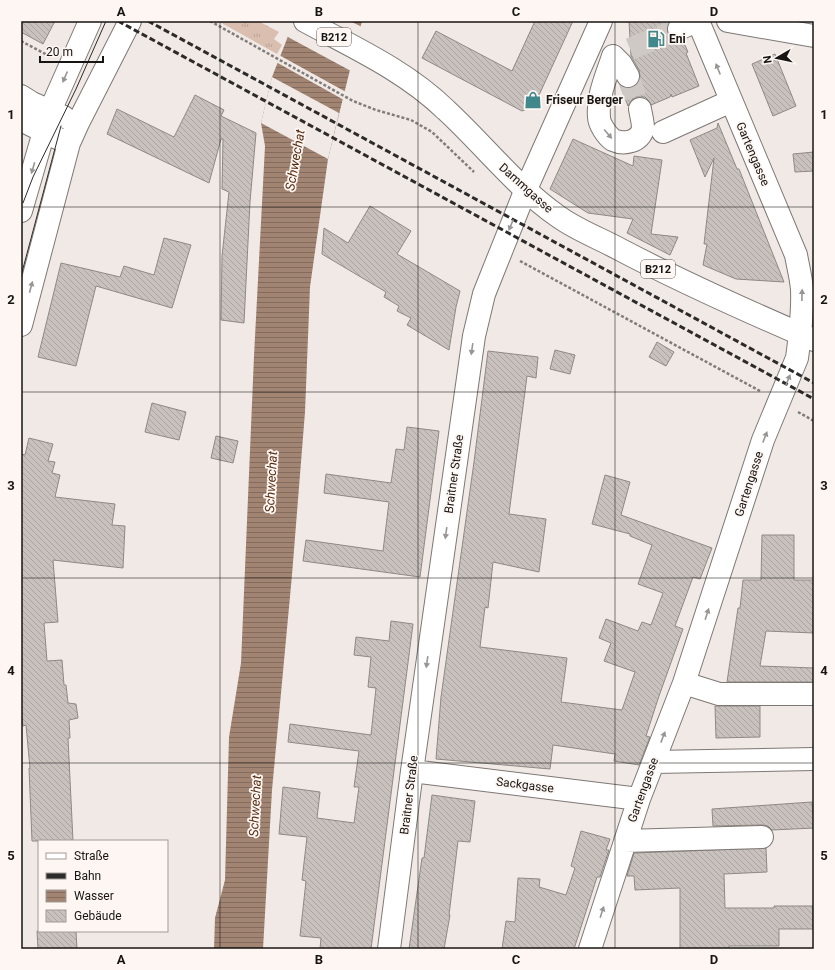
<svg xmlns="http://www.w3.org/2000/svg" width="835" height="970" font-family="Roboto,sans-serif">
  <defs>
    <pattern id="grass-tufts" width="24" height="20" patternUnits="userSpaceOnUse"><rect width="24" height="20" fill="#dabfb0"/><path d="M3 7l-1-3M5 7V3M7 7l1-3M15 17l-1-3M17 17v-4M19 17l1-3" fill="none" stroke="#baa396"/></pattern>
    <pattern id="water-rules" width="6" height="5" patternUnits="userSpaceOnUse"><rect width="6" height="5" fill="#a28473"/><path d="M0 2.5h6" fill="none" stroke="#836b5d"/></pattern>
    <pattern id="building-back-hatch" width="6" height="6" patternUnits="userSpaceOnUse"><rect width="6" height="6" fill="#c8c1be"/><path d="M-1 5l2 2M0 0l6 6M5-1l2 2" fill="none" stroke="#aba5a2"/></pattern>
  </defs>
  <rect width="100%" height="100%" fill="#f0e9e5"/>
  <path fill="url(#grass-tufts)" d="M218 21H258L279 32 274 39 282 45 277 54Z"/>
  <path fill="url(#water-rules)" d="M294 21H362L328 159 310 287 305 412 292 575 272 790 263 949H214L215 918 225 880 229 737 241 663 254 356 265 146 261 123 272 77Z"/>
  <path fill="#f0e9e5" d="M292 21H350L362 27 351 71 286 36Z
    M279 55 346 92 344 100 276 62Z
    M272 77 339 113 328 159 261 123Z"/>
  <path fill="url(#building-back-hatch)" stroke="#8f8985" d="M21 21H55L43 44 21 32Z
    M535 21H573L534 106 522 111 422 58 436 31 512 71Z
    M629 21H670L667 28 668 34 672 39 678 41H683L688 52 686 53 699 86 672 97 671 94 670 97 651 105 649 101 645 97H637L632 100 628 106 620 85 628 88 634 87 639 83 640 76 639 70 631 56Z
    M775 54 796 106 773 116 752 64Z
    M195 95 224 110 221 116 256 133 250 202 244 323 221 320 222 256 229 192 222 189 223 139H221L209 183 107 134 117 109 174 137Z
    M718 123 737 169H739L784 282 736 279 703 265 707 244H704L714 158 705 177 690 140 717 128Z
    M573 139 633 166 634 156 662 160 651 234 678 237 670 255 627 233 633 219 588 213 550 189Z
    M814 152V171L795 172 793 154Z
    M370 206 411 231 397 254 460 291 456 307 449 350 407 325 411 318 397 311 399 306 384 297 386 292 322 254 324 228 348 243Z
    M164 238 191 245 172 308 96 286 76 366 38 357 61 263 120 277 124 266 154 275Z
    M657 342 674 352 666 366 649 357Z
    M555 350 575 355 570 374 550 369Z
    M488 351 538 357 536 378 527 376 509 514 546 519 539 572 493 562 488 608 485 607 480 647 567 658 561 702 622 710 635 672 604 661 611 643 599 638 606 619 638 631 642 622 651 625 663 593 638 584 652 545 630 536V534L592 524 605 475 630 482 621 515 712 548 700 579 693 577 675 626 683 629 659 696 646 736 650 737 639 765 614 761 615 754 553 745 550 769 436 759 441 697 474 462Z
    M152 403 186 412 179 440 145 432Z
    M407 427 439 431 420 577 303 561 306 540 383 551 389 502 324 493 326 474 391 483 396 449 404 450Z
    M216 436 238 441 233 463 211 458Z
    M29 438 53 444 48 461 55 462 52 473 60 475 55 497 115 504 112 525 125 526 123 568 53 560 58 622 44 623 47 661 62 660 64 685H66L68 703 76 704 78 718 69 720 70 738H68L73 841H32L29 768H30L26 725 23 726 21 708V454L25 455Z
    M762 535H794V580H814V633L766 631 760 666 814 668V682H727L738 608H740L743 580H761Z
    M391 621 413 624 371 949H320L321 938 300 936 306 881 302 880 307 837 279 834 283 787 320 792 317 818 354 823 359 787H354L359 751 288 742 290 724 371 735 376 688 368 687 371 657 354 655 356 637 389 641Z
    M715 706H760V737L716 738Z
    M432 795 475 801 470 842 458 841 449 915H450L444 949H409L422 858H424Z
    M812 802 814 828 772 830 768 826 762 825 713 826 712 809Z
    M581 831 610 839 606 850H609L600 877H597L574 949H502L506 921 515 922 518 878 540 879 539 887 566 895 575 868 571 866Z
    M766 848 767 872 724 874 725 908H774V906H813V929H779V946H729V949H680V888L635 890 634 876H627L634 853Z
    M37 931H76L77 949H38Z"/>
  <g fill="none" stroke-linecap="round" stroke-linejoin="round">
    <path stroke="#cfc9c6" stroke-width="22" stroke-dasharray="22 11" stroke-linecap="butt" d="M630 49 679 29
      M628 76 640 109"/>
    <g stroke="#7e7875" stroke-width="24">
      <path id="minor" d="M728 21 814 36
        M679 29 696 21
        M628 76 621 64 613 56C607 75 597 96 599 117 599 124 607 136 613 140 624 145 641 142 643 128 643 122 641 115 640 109
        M21 96 32 103 64 117
        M21 120 57 138
        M663 132 731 101
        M21 211 50 111 90 21
        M21 325 69 143 78 123 130 21
        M684 683 719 694H814
        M654 762 814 759
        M412 771 639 799
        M625 841 762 837
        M389 949 412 771 474 336 484 294 526 189
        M590 949 639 799 684 683 763 440 797 358C800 336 803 312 802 289 801 278 798 266 796 255L698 21"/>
    </g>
    <g stroke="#7e7875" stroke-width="24">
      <path id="major" d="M305 21C353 47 406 71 446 110 484 145 516 187 559 217 577 230 601 239 621 250 684 283 749 312 814 340
        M526 189 601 21"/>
    </g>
    <path stroke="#807c79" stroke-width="2.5" stroke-dasharray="3 2" stroke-linecap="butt" d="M210 21 353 101 376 110 411 120 432 132 474 172
      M21 41 51 57
      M520 261 760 391
      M798 412 814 421"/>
    <use href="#minor" stroke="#fff" stroke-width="22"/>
    <use href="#major" stroke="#fff" stroke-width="22"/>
    <path stroke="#2d2b29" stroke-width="1" d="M23 203 33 177 76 89 106 21
      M21 276 61 126"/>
    <path stroke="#2d2b29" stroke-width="3" stroke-dasharray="6 3" stroke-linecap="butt" d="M118 21 814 399
      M148 21 814 383"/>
  </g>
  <defs><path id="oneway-solid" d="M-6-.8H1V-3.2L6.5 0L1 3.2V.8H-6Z"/></defs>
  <g fill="#979695">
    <use href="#oneway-solid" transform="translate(718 69) rotate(-112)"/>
    <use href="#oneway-solid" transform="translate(65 77) rotate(114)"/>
    <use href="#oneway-solid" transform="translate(608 134) rotate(50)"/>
    <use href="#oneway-solid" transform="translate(33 168) rotate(106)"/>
    <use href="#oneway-solid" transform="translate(511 225) rotate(112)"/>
    <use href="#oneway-solid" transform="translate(31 287) rotate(-75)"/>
    <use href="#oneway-solid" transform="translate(802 295) rotate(-89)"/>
    <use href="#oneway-solid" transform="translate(472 349) rotate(98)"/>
    <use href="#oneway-solid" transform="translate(788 380) rotate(-68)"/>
    <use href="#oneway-solid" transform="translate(765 437) rotate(-69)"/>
    <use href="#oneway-solid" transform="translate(446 533) rotate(98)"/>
    <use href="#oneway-solid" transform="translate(707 614) rotate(-72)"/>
    <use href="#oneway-solid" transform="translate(427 662) rotate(98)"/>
    <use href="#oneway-solid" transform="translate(663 737) rotate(-69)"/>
    <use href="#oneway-solid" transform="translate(602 912) rotate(-72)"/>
  </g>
  <path fill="none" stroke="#171513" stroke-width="1" stroke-opacity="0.55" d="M220 21V949M418 21V949M615 21V949M21 207H814M21 392H814M21 578H814M21 763H814"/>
  <defs>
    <g id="fuel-bare" transform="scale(1.38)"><path d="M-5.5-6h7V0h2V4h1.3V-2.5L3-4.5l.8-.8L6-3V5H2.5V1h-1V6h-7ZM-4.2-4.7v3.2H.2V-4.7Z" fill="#40888c" stroke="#fdf6f2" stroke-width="2.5" paint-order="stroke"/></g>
    <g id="shop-bare" transform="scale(1.38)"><path d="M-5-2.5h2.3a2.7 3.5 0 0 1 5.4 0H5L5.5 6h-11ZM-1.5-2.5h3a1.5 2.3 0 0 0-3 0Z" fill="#40888c" stroke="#fdf6f2" stroke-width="2.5" paint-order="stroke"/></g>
  </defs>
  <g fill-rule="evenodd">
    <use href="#fuel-bare" x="656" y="39"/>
    <use href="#shop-bare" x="533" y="100"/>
  </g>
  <g text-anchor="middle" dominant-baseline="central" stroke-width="3.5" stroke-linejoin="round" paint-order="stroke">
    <g fill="#fdf6f2" stroke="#5c5856" stroke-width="1">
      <rect x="317" y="28" width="34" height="18" rx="3"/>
      <rect x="641" y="260" width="34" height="18" rx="3"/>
    </g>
    <g font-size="11" font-weight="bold" fill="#171513">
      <text x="334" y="37">B212</text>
      <text x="658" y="269">B212</text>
    </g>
    <g font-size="12" font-weight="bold" fill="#171513" stroke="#fdf6f2" text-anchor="start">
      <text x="669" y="39">Eni</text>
      <text x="546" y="100">Friseur Berger</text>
    </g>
    <g font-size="12" fill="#171513" stroke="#fdf6f2">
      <text transform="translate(753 154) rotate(67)">Gartengasse</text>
      <text transform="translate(526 188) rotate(42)">Dammgasse</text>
      <text transform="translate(454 474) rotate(-82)">Braitner Straße</text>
      <text transform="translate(749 484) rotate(-72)">Gartengasse</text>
      <text transform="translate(525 785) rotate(7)">Sackgasse</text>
      <text transform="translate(643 790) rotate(-70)">Gartengasse</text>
      <text transform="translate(409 795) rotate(-83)">Braitner Straße</text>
    </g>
    <g font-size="13" font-style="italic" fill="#572c10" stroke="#fdf6f2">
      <text transform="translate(295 160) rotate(-80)">Schwechat</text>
      <text transform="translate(271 482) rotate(-87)">Schwechat</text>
      <text transform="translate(255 806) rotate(-87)">Schwechat</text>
    </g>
  </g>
  <rect width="835" height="970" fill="none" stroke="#fdf6f2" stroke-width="44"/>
  <rect x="38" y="840" width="130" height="92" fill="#fdf6f2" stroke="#a19c99"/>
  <rect x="46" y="853" width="20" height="6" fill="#ffffff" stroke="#a19c99"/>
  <text x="74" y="860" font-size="12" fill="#171513">Straße</text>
  <rect x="46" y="873" width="20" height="6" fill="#2d2b29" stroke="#a19c99"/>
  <text x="74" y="880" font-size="12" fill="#171513">Bahn</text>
  <rect x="46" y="890" width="20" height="12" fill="url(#water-rules)" stroke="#a19c99"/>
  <text x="74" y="900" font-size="12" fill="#171513">Wasser</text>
  <rect x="46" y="910" width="20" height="12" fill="url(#building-back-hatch)" stroke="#a19c99"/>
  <text x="74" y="920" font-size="12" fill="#171513">Gebäude</text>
  <g transform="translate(777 58) rotate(261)" stroke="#fdf6f2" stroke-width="3" paint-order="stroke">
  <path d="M0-3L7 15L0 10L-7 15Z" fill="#171513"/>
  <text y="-6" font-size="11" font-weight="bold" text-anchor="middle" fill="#171513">N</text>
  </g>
  <path d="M40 56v6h63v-6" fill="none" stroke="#171513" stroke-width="2"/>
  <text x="46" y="56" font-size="12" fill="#171513" stroke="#fdf6f2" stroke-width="3" paint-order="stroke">20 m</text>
  <rect x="22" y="22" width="791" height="926" fill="none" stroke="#171513" stroke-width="1.5"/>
  <g font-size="13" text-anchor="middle" font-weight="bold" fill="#171513">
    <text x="121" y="16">A</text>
    <text x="319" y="16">B</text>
    <text x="516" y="16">C</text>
    <text x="714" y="16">D</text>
    <text x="11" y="119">1</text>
    <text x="824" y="119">1</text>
    <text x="11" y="304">2</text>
    <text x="824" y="304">2</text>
    <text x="11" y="490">3</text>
    <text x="824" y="490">3</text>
    <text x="11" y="675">4</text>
    <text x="824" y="675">4</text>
    <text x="11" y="860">5</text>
    <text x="824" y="860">5</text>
    <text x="121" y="964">A</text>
    <text x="319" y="964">B</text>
    <text x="516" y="964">C</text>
    <text x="714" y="964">D</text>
  </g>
</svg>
